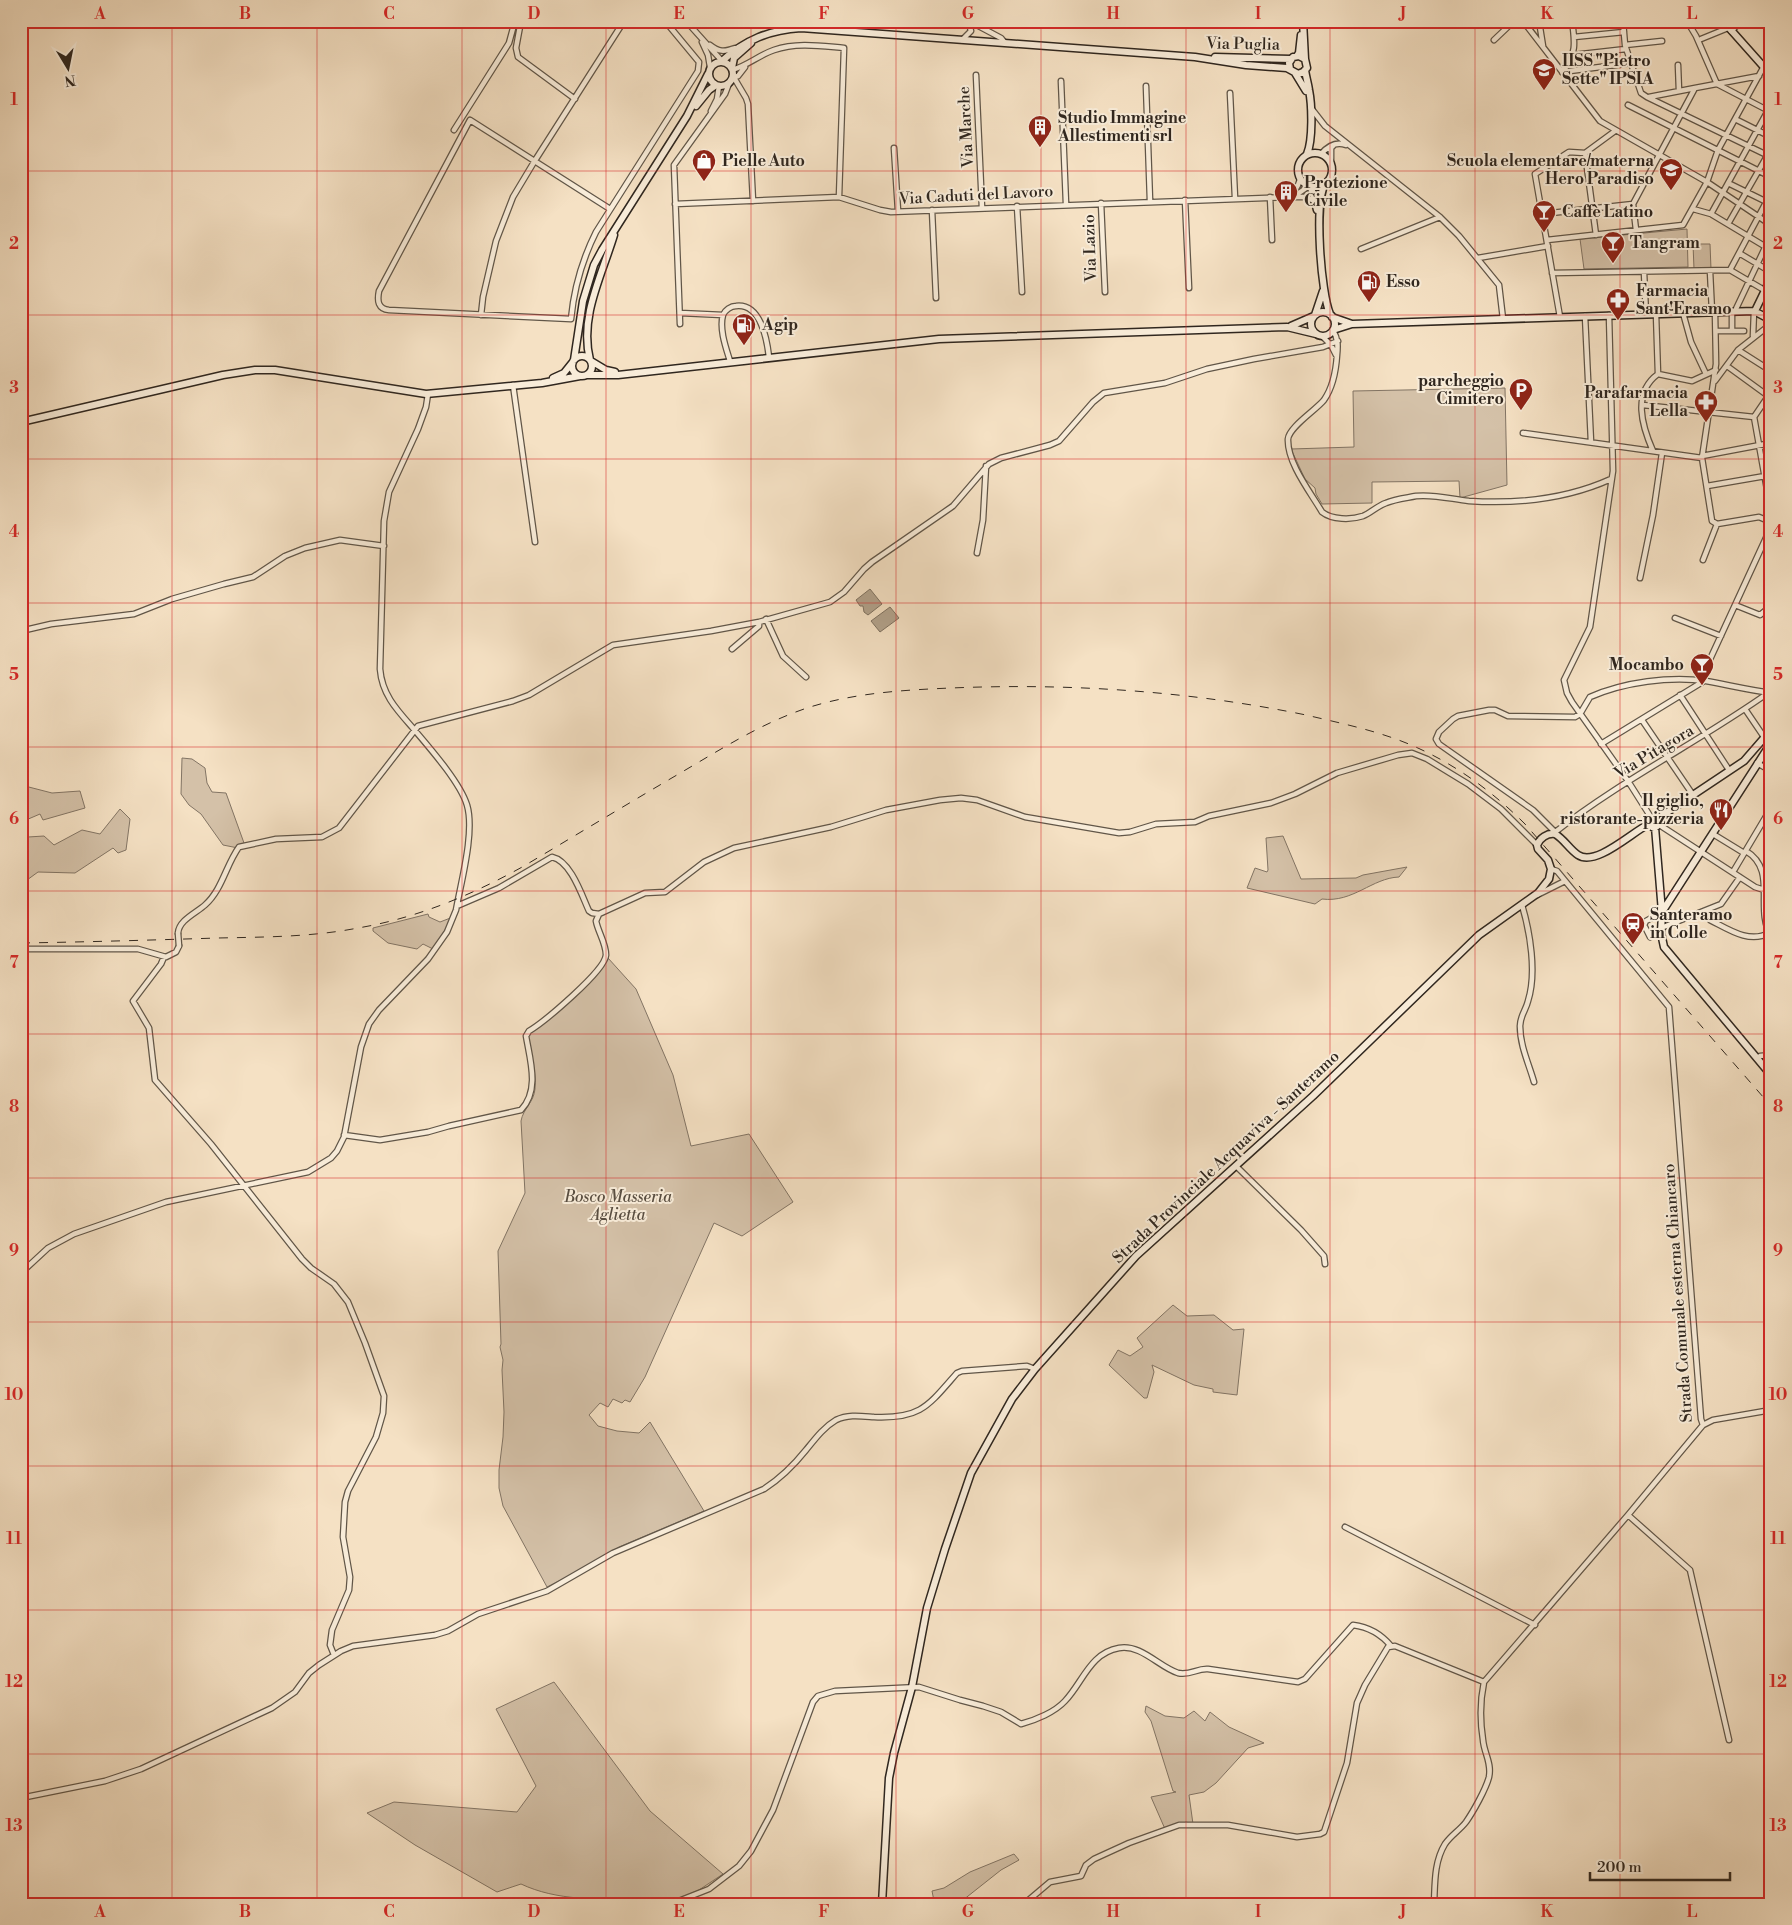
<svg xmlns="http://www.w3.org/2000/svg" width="1792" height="1925" font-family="'Libre Bodoni',serif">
  <rect width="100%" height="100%" fill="#f5e1c4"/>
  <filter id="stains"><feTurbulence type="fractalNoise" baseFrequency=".004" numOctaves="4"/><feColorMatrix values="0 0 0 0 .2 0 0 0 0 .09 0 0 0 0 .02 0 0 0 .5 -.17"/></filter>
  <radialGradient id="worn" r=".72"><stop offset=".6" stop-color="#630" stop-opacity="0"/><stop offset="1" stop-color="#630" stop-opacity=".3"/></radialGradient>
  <path fill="#d4c1a8" stroke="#827464" d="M1687 229 1688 267 1584 269 1580 239Z
    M1693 244H1710L1711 269H1694Z
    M1505 388 1507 485 1460 498 1459 481 1372 482V503L1322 504 1316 494 1315 488 1305 479 1291 449 1354 447 1353 391Z
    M182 758 192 759 205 768 207 783 212 792 226 793 244 843 238 848 223 845 201 814 189 805 181 794Z
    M21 785 52 793 80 791 85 808 43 820 40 814 26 820 27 824 21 825Z
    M120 809 130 819 126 850 118 853 113 848 75 873 38 872 27 880H22L25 863 22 848 28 837 44 836 54 845 82 830 100 834Z
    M1283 836 1301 879 1356 878 1363 875 1407 867 1399 877C1372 878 1353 903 1322 899L1315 904 1247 888 1255 868 1267 872 1268 870 1266 838Z
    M428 914 429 917 440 922 453 917 433 949 423 944 417 949 388 943 373 931V928Z
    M608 958 636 989 673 1075 691 1146 749 1134 793 1202 742 1236 714 1223 645 1377 630 1402 625 1400 622 1403 613 1399 608 1407 600 1403 589 1415 598 1426 617 1431 639 1433 650 1422 704 1511 619 1547 567 1577 547 1587 503 1506 499 1488V1470L503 1437 504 1412 502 1370 503 1360 500 1347 501 1344 498 1251 525 1193 521 1121C523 1109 534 1102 535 1089 537 1072 529 1052 528 1035L546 1021 579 993Z
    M1173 1305 1187 1316 1214 1315 1233 1330 1244 1329 1237 1395 1213 1392V1389L1194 1385 1152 1365 1154 1372 1147 1398H1144L1109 1365 1118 1350 1130 1356 1143 1347 1137 1338Z
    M554 1682 650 1811 723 1874 699 1890 665 1904H636V1900C598 1899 557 1901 521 1884L497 1892 415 1845 367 1813 394 1802 517 1812 536 1786 496 1709Z
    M1146 1706 1165 1716 1184 1718 1194 1711 1205 1721 1210 1712 1229 1727 1264 1743 1248 1748 1216 1783 1204 1792 1189 1795 1193 1824 1186 1822 1165 1829 1151 1797 1176 1792 1173 1791 1151 1721 1145 1712Z
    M1014 1854 1019 1860 1001 1870 958 1904H926L934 1901 932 1891 944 1888 970 1872Z"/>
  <path fill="#b2a28c" stroke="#7e7160" d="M870 589 882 604 868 615 864 612 863 606H860L856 600Z
    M890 607 899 618 880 632 871 621Z"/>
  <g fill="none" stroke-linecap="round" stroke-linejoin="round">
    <g stroke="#615648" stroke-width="7">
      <path id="street" d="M521 21 516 48 518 57 575 99
        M686 21 722 61
        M969 21 1001 38 1005 43
        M1523 21 1600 121 1707 182 1771 225
        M1539 21 1543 46
        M1623 21 1625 45 1641 93 1647 97 1771 157
        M1687 21 1696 36 1717 84 1771 112
        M1761 21 1771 33
        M1731 31 1742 21
        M1574 37 1624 32
        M1701 39 1728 28
        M962 40 971 31 969 24 964 21
        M1494 40 1514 21
        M702 42 708 55 710 67
        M710 45C719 52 724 52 735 48
        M1625 45 1662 41
        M1573 55 1626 49
        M1678 65 1679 91
        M732 70C747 66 759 55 774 50 797 42 821 46 844 48L839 197
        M1562 72 1631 63
        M1562 72C1577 56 1575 41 1572 21
        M976 75 982 208
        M733 76 746 98 748 104 753 201
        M732 78 738 76 745 67
        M1061 81 1066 204
        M1146 86 1150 201
        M1230 93 1235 198
        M1649 97 1695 88
        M1628 105 1771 177
        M1311 108 1325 126 1440 217 1459 236 1499 285 1503 319
        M711 111 717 99 719 86
        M1735 119 1771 137
        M454 130 509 43 515 21
        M894 148 898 211
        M1585 153 1596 235
        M1321 154C1328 146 1336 141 1346 145
        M1331 163V148L1334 145
        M1728 183 1771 204
        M1285 195C1294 192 1298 188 1300 179
        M1270 197 1272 240
        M1293 197H1306L1314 201
        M1185 200 1189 288
        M1101 203 1105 292
        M675 204 839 197 880 210 891 212 1289 197 1296 195 1309 186
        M1017 206 1022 292
        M610 209 470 120 379 291C377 301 378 309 389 310L571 319C574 288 582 260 596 232L698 71 699 62 665 21
        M1693 209 1711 214 1771 250
        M932 210 936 298
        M1542 214 1633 204
        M1711 214 1771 105
        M1728 224 1771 149
        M1636 230 1633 204 1695 88 1759 76
        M1547 240 1683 225 1707 182 1718 150 1763 68 1771 59
        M1361 249 1440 217
        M1739 253 1771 272
        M1478 258 1548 246
        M1730 270 1771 193
        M1730 270 1771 294
        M1710 271 1712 312
        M1644 272 1646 314
        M1552 273 1730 270
        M1732 311V331
        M1735 311 1771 235
        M1715 312 1716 364 1702 458 1712 521 1717 524 1759 517 1771 522
        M680 313 723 315
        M1683 313 1691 342 1706 374
        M1656 314 1658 374
        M481 315 483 297 496 241 513 197 534 162 624 21
        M1609 315 1613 471 1590 627 1564 680 1567 693 1572 702 1628 781 1652 819
        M1585 316 1591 442
        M1560 317 1535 174 1569 152 1585 153 1615 131
        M680 324 674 165 725 94 730 81
        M1333 330C1338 339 1338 345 1337 355 1336 371 1333 387 1324 400 1316 410 1289 427 1288 439 1287 463 1311 493 1322 512 1332 520 1351 520 1363 516 1371 513 1377 506 1386 503 1395 499 1406 498 1416 496 1434 494 1451 499 1469 501 1516 504 1567 499 1611 479
        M1716 331H1744
        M1322 336 1331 345 1336 355
        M1753 336 1754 311
        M1738 350 1771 371
        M730 361C726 348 719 329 723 315 725 310 731 306 736 306 761 303 767 340 769 357
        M1727 366 1771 398
        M1715 381 1738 350 1771 324
        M513 385 535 542
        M1643 405 1754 417
        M1754 417 1771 512
        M1754 417 1771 392
        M1523 433 1702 458
        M1653 451C1642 426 1632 393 1658 374L1692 381 1716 370
        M1702 456 1771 443
        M1707 486 1771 475
        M977 553 983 520 986 466
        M1703 560 1717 524
        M1640 578 1653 515 1662 453
        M1735 605 1760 615 1771 606
        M1675 618 1721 636
        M766 619 783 656 806 677
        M21 631 51 624 134 614 172 599 224 584 253 577 285 556 305 548 340 540 384 546
        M732 649 759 626V622
        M1700 681 1771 527
        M1680 695 1729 770
        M1745 709 1764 737
        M1642 720 1693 795
        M1601 744 1704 681
        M1757 763 1771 771
        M1658 824 1755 887 1764 890
        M1555 832 1533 810 1439 744 1436 739 1439 732 1453 719 1458 716 1489 710H1495L1508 716 1575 717 1580 714 1590 697C1624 682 1670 676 1706 681 1728 685 1749 690 1771 693
        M1554 833C1621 780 1699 742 1768 693
        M1713 834 1744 853
        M1746 851C1778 870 1754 909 1771 936
        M1733 872 1771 808
        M1537 895 1565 881
        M1522 905C1530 932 1537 973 1528 1001 1526 1010 1520 1016 1520 1026 1520 1046 1529 1064 1534 1082
        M457 906 499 888 552 857C571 861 582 896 589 911L592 913 599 914
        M1707 910 1710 920C1728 929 1749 944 1769 933
        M1661 928 1721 904 1740 877
        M178 933C179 920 196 913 205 905 222 890 226 865 239 847L276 839 322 837 339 828 418 726 513 701 529 695 613 645 711 631 759 622 830 602 844 592 864 569 872 562 953 506 989 464 1001 458 1050 445 1059 441 1093 402 1104 393 1165 383 1207 369 1254 359 1323 347 1338 341
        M1650 937 1644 925 1646 921 1662 912
        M21 949H138L166 957 176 952 179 946
        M164 957 161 964 133 1001 149 1028 155 1080 211 1144 302 1259 311 1268 334 1284 348 1302 365 1343 384 1396 383 1413 376 1437 348 1491 345 1502 343 1537 350 1577 349 1590 332 1630 330 1645 334 1655
        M1757 1058 1760 1056 1771 1055
        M344 1135 380 1140 428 1132 449 1126 521 1110C540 1090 530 1060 526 1036L529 1031C544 1022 605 971 606 955 606 943 598 932 596 921L599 914 645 893 665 892 704 862 734 848 831 827 886 810 940 800 961 798 977 800 1025 817 1119 833 1130 832 1156 824 1195 822 1209 816 1271 803 1295 794 1337 773 1398 755 1412 753 1427 759 1468 784 1501 809 1537 845
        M1236 1166 1301 1230 1324 1256 1325 1264
        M21 1273 48 1248 74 1234 166 1202 308 1172 331 1158 337 1151 344 1137 361 1047 369 1024 379 1010 428 959 447 932 456 910C461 882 475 832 467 805 460 782 428 746 412 727 396 709 382 694 380 669L384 521 389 492 418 429 426 407 428 394
        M1703 1425 1713 1420 1771 1410
        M1628 1515 1690 1570 1729 1740
        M1345 1527 1535 1625
        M21 1798 105 1781 141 1769 272 1708 295 1692 309 1673 319 1665 341 1651 353 1646 435 1635 448 1631 478 1614 547 1591 613 1553 764 1489C781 1478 794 1465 806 1450 815 1439 824 1427 836 1420 848 1414 861 1416 874 1417 921 1419 928 1406 957 1373L962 1371 1027 1366 1035 1369
        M671 1904 709 1889 739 1866 751 1851 773 1810 813 1702 818 1696 835 1691 919 1687 960 1700 983 1706 1001 1712 1021 1724C1036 1720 1055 1712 1065 1701 1083 1682 1090 1653 1119 1648 1141 1644 1159 1667 1178 1673 1190 1676 1197 1668 1208 1669L1298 1682 1305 1679 1353 1625C1369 1627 1381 1634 1391 1646
        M1024 1904 1050 1882 1081 1876 1086 1865 1094 1859 1129 1843 1179 1825H1228L1297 1837 1320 1834 1324 1832 1347 1763 1357 1703 1365 1685 1388 1647 1395 1646 1484 1682
        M1434 1904C1435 1883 1434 1862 1445 1844 1451 1835 1460 1830 1466 1822 1473 1812 1486 1789 1489 1777 1492 1763 1484 1753 1483 1740 1480 1721 1480 1701 1484 1682L1628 1515 1703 1425 1701 1419 1669 1007 1557 871 1551 869"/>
    </g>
    <g stroke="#30271f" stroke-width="9">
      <path id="secondary" d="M1303 21 1305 59
        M1723 21 1771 75
        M1297 56 1299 53 1301 35
        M1215 57 1291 59
        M722 61C745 40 769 30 801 28L1195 57 1246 65 1287 68 1298 74 1303 72 1307 68 1305 59 1299 56 1293 57 1289 63 1290 69
        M709 74a12 12 0 1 1 24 0a12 12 0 1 1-24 0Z
        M732 68 734 58 751 43
        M1305 70C1306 77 1308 83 1309 90 1312 105 1313 140 1307 154
        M1295 73 1306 91
        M696 106 709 90 716 85
        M1298 170a17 17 0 1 1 34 0a17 17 0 1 1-34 0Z
        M1325 184C1314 203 1321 293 1330 314
        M1311 187 1317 210
        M1755 311 1771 278
        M1311 324a12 12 0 1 1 24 0a12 12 0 1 1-24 0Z
        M1315 315 1323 291
        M1332 317 1352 324
        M1291 326 1314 316
        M1333 330 1352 324 1754 311 1771 320
        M572 366a10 10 0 1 1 20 0a10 10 0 1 1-20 0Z
        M574 360 583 301 594 265 602 250 687 116 708 74
        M590 360C579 317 602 275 614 235
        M591 361 606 370 615 372
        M587 375H618L939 339 1287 327 1316 334
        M553 378 564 373 572 363
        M21 422 223 375 255 370H275L426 394 542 383 580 376
        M1649.5 823a4.5 4.5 0 1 1 9 0a4.5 4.5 0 1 1-9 0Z
        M1657 819 1744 761 1771 730
        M1655 827 1662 912 1661 933 1664 947 1771 1075
        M1662 912 1771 743
        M882 1904 889 1778 894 1753 912 1687 927 1608 945 1549 971 1473 1012 1399 1035 1369 1136 1256 1313 1096 1479 935 1538 893 1549 879 1551 869 1548 860 1538 849 1537 845C1540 838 1547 833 1555 834 1564 839 1569 849 1578 855 1596 867 1632 832 1649 824"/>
    </g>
    <use href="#street" stroke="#f8ecd9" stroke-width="4.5"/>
    <use href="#secondary" stroke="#f8ecd9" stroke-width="6"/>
    <path stroke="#30271f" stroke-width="1" stroke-dasharray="9 9" stroke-linecap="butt" d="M21 943C87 942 153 940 218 938 265 937 312 937 358 928 417 918 472 895 524 866 576 835 629 803 682 772 723 748 762 723 807 708 853 693 903 690 951 688 1070 683 1189 691 1306 715 1344 724 1384 732 1420 749 1459 767 1494 793 1525 824L1771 1106"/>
    <g stroke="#615648" stroke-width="7" stroke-linecap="butt">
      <path id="street-bridge" d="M178 933 179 946"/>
    </g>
    <use href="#street-bridge" stroke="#f8ecd9" stroke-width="4.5"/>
  </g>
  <path fill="none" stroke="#d62828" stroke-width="1" stroke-opacity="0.55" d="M172 21V1904M317 21V1904M462 21V1904M606 21V1904M751 21V1904M896 21V1904M1041 21V1904M1186 21V1904M1330 21V1904M1475 21V1904M1620 21V1904M21 171H1771M21 315H1771M21 459H1771M21 603H1771M21 747H1771M21 891H1771M21 1034H1771M21 1178H1771M21 1322H1771M21 1466H1771M21 1610H1771M21 1754H1771"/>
  <defs>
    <g id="school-pin" transform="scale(1.25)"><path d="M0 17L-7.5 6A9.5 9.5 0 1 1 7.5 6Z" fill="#8f2418" stroke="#f8ecd9"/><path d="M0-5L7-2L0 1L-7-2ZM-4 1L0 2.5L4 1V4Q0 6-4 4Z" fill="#fff"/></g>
    <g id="building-pin" transform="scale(1.25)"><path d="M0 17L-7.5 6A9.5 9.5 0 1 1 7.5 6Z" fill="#8f2418" stroke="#f8ecd9"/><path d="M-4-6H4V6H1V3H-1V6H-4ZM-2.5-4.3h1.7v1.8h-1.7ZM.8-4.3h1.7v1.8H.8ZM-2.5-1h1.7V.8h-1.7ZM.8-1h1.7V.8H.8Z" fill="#fff"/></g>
    <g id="shop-pin" transform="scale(1.25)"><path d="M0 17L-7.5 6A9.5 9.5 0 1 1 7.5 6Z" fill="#8f2418" stroke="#f8ecd9"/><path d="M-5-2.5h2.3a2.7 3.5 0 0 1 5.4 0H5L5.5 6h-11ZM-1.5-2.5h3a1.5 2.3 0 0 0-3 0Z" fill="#fff"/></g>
    <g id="bar-pin" transform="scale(1.25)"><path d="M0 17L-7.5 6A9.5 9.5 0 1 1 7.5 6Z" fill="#8f2418" stroke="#f8ecd9"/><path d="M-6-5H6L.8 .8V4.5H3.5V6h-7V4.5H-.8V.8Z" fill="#fff"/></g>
    <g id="fuel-pin" transform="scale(1.25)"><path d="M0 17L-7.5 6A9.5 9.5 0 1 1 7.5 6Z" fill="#8f2418" stroke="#f8ecd9"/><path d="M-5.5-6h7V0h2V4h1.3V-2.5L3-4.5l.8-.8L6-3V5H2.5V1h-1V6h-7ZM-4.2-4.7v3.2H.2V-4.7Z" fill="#fff"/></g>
    <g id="pharmacy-pin" transform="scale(1.25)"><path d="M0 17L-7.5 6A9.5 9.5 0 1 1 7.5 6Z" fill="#8f2418" stroke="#f8ecd9"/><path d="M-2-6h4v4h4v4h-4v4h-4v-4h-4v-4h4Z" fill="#fff"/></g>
    <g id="parking-pin" transform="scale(1.25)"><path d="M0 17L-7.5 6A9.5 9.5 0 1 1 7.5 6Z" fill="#8f2418" stroke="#f8ecd9"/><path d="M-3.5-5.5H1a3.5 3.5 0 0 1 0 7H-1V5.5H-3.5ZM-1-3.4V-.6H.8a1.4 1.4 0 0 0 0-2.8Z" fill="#fff"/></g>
    <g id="restaurant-pin" transform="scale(1.25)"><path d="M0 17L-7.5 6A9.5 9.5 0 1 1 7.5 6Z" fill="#8f2418" stroke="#f8ecd9"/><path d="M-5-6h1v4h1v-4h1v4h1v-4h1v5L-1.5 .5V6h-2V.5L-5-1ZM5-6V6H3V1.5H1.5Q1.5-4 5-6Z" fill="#fff"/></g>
    <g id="station-pin" transform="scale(1.25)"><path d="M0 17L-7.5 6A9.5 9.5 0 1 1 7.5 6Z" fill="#8f2418" stroke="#f8ecd9"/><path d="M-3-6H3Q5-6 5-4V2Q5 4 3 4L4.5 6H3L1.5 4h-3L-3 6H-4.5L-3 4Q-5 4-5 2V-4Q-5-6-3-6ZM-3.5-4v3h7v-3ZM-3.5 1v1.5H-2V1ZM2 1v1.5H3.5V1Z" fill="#fff"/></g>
  </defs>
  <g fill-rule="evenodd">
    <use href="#school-pin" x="1544" y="70"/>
    <use href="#building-pin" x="1040" y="127"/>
    <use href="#shop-pin" x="704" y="161"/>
    <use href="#school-pin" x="1671" y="170"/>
    <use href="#building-pin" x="1286" y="192"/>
    <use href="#bar-pin" x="1544" y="212"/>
    <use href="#bar-pin" x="1613" y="243"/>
    <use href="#fuel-pin" x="1369" y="282"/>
    <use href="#pharmacy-pin" x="1618" y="300"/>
    <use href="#fuel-pin" x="744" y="325"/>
    <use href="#parking-pin" x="1521" y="390"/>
    <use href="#pharmacy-pin" x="1706" y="402"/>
    <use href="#bar-pin" x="1702" y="665"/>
    <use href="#restaurant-pin" x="1721" y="810"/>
    <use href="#station-pin" x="1633" y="924"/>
  </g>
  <g text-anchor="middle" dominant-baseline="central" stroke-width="4" stroke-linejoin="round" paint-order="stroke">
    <g font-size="16" fill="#30271f" stroke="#f8ecd9">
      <text transform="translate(1243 44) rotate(1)">Via Puglia</text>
      <text transform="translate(966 127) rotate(-93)">Via Marche</text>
      <text transform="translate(976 195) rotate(-3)">Via Caduti del Lavoro</text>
      <text transform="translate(1090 248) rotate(-92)">Via Lazio</text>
      <text transform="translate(1654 752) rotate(-31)">Via Pitagora</text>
      <text transform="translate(1226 1157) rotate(-43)">Strada Provinciale Acquaviva - Santeramo</text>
      <text transform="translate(1678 1293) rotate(-94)">Strada Comunale esterna Chiancaro</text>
    </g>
    <g font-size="16" font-weight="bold" fill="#30271f" stroke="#f8ecd9" text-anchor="start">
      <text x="1562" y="61">IISS "Pietro<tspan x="1562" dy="18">Sette" IPSIA</tspan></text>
      <text x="1058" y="118">Studio Immagine<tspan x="1058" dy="18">Allestimenti srl</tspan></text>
      <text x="722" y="161">Pielle Auto</text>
      <text x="1654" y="161" text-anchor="end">Scuola elementare/materna<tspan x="1654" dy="18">Hero Paradiso</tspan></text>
      <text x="1304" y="183">Protezione<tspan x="1304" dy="18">Civile</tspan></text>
      <text x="1562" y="212">Caffè Latino</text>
      <text x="1630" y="243">Tangram</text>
      <text x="1386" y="282">Esso</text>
      <text x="1636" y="291">Farmacia<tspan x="1636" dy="18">Sant'Erasmo</tspan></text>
      <text x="762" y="325">Agip</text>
      <text x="1504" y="381" text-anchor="end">parcheggio<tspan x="1504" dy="18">Cimitero</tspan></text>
      <text x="1688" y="393" text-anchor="end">Parafarmacia<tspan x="1688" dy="18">Lella</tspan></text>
      <text x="1684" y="665" text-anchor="end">Mocambo</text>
      <text x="1704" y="801" text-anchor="end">Il giglio,<tspan x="1704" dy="18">ristorante-pizzeria</tspan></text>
      <text x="1650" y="915">Santeramo<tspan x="1650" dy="18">in Colle</tspan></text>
    </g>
    <g font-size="16" font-style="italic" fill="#594e41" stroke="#f8ecd9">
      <text x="618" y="1197">Bosco Masseria<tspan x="618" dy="18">Aglietta</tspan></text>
    </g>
  </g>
  <rect width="1792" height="1925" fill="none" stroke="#f5e1c4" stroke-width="55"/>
  <g transform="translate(68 68) rotate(170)" stroke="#f8ecd9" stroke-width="4" paint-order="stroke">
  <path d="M0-4L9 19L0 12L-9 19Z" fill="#30271f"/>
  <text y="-8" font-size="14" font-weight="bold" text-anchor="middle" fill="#30271f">N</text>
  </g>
  <path d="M1590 1872v8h140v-8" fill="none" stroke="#30271f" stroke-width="2.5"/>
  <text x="1597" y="1872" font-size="15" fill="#30271f" stroke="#f8ecd9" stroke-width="4" paint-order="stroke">200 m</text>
  <rect x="28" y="28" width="1736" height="1870" fill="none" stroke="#d62828" stroke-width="2"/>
  <g font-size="16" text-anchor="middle" font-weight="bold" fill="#d62828">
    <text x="100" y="19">A</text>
    <text x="245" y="19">B</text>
    <text x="389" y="19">C</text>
    <text x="534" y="19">D</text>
    <text x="679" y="19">E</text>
    <text x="824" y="19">F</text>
    <text x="968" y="19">G</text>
    <text x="1113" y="19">H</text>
    <text x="1258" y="19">I</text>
    <text x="1403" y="19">J</text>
    <text x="1547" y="19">K</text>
    <text x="1692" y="19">L</text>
    <text x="14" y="105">1</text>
    <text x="1778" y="105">1</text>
    <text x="14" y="249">2</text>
    <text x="1778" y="249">2</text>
    <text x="14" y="393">3</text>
    <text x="1778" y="393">3</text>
    <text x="14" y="537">4</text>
    <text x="1778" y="537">4</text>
    <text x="14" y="680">5</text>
    <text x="1778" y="680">5</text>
    <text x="14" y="824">6</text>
    <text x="1778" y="824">6</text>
    <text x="14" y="968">7</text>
    <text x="1778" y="968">7</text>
    <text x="14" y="1112">8</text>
    <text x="1778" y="1112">8</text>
    <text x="14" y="1256">9</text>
    <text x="1778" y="1256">9</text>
    <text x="14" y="1400">10</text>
    <text x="1778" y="1400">10</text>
    <text x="14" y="1544">11</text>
    <text x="1778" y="1544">11</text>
    <text x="14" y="1687">12</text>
    <text x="1778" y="1687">12</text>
    <text x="14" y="1831">13</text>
    <text x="1778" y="1831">13</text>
    <text x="100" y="1917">A</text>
    <text x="245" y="1917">B</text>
    <text x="389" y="1917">C</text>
    <text x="534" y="1917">D</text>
    <text x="679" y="1917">E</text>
    <text x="824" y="1917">F</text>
    <text x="968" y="1917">G</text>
    <text x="1113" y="1917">H</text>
    <text x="1258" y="1917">I</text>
    <text x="1403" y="1917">J</text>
    <text x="1547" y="1917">K</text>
    <text x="1692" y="1917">L</text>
  </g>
  <rect width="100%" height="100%" filter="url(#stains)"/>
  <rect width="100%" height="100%" fill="url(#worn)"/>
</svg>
